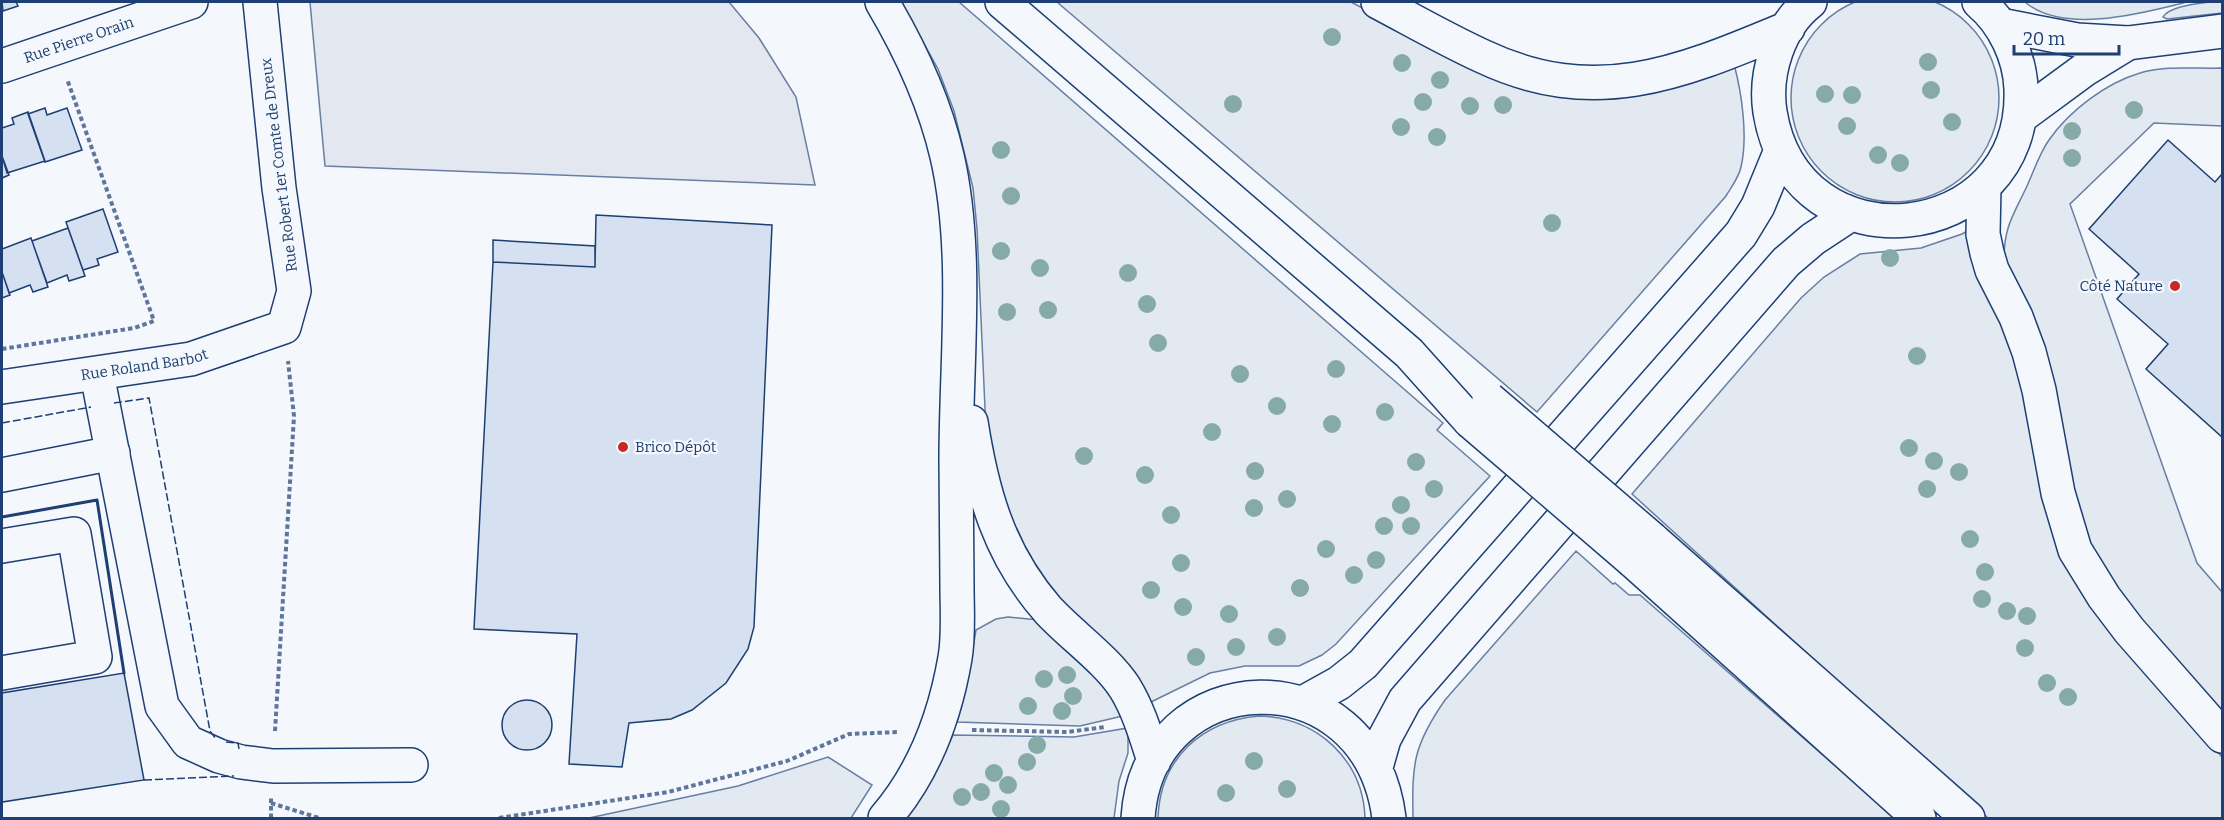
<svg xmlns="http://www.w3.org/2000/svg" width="2224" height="820" font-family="Bitter,serif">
  <rect width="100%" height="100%" fill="#f4f7fb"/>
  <path fill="#e3e9f0" stroke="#687fa3" stroke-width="1.5" d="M1791 98a104 104 0 1 1 208 0a104 104 0 1 1-208 0Z
    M901 2H959L1443 423 1437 430 1490 476 1336 644 1322 655 1299 666H1245L1210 673 1149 703 1072 616 1036 571 1004 505 986 431 977 229 973 188 954 111 938 69Z
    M1057 2H1351L1420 38 1515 82 1734 64C1742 94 1748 137 1741 167 1739 177 1732 186 1726 196L1537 412Z
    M2025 2H2187C2143 13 2063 35 2025 2Z
    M2210 2H2222V13L2167 19 2163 17C2170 6 2197 4 2210 2Z
    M2222 68V126L2154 123 2070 204 2197 563 2222 592V719L2133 616 2089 550 2004 259C2004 226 2014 214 2027 186 2034 171 2039 154 2049 140 2069 111 2106 83 2140 73 2165 65 2196 69 2222 68Z
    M1974 227 2024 372 2044 485 2158 682 2222 757V818H1988L1632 494 1801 298 1824 277 1860 254 1921 248 1962 234Z
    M1576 551 1613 584 1615 583 1629 595H1640L1895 818H1413C1412 764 1413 746 1445 700Z
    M1008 617 1039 620 1096 671 1127 715 1080 726 957 722 966 689 976 630 996 619Z
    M1259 716C1317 717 1363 760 1365 818H1158C1160 759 1201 721 1259 716Z
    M1128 728V753L1119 781 1114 818H902L938 766 953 735 1074 737Z
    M828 757 872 785 851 818H589L738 786Z"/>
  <path fill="#e3e8f0" stroke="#687fa3" stroke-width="1.5" d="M310 2H729L759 38 796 97 815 185 325 166Z"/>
  <path fill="#d5e0f0" stroke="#1d3f73" stroke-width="1.5" d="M2 2H16L18 6 3 11Z
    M45 108 47 115 67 108 82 150 45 162 28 114Z
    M28 112 45 161 7 173 2 156V128L14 124 12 118Z
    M2168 140 2215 182 2222 174V437L2146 369 2168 344 2117 299 2139 274 2089 229Z
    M2 156 9 175 2 178Z
    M103 209 118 252 97 259 99 265 83 270 66 222Z
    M596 215 772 225 754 627 748 649 726 683 692 710 671 719 629 723 622 767 569 764 577 634 474 629 493 262 595 267Z
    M68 228 85 276 69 281 67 275 47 283 32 241Z
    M31 238 48 287 33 292 30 285 9 293 2 272V249Z
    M493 240 595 246V267L493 262Z
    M2 272 10 295 2 298Z
    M124 673 144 780 2 802V693Z
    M502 725a25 25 0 1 1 50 0a25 25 0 1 1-50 0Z"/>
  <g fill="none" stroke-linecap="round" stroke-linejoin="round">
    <g stroke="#1d3f73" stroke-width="36">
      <g id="minor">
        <path d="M2000 25 2077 40 2128 43 2222 31"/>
        <path id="s1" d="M2 66 191 2"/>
        <path d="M2020 117 2084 70 2128 43"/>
        <path d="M97 374 162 706 188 742 219 756 241 762 273 766 411 765"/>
        <path id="s2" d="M2 387 191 359 284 327 294 291 279 188 260 2"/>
        <path d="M2 475 113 453"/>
        <path d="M2 546 74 534 95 657 2 673"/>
      </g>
    </g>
    <g stroke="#1d3f73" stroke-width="36">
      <path id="major" d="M882 2C911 51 934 100 947 156 969 251 956 361 956 459 956 501 957 544 957 586 957 609 959 636 955 658 945 716 923 774 885 818
        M1002 2 1409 353 1470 421
        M1378 2C1412 20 1447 40 1482 56 1596 110 1682 72 1788 28
        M1810 2C1779 26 1764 73 1770 112 1796 272 2027 248 2021 89 2020 57 2004 23 1979 2
        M1984 186 1983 234 1987 253 1992 270 2016 317 2029 352 2039 390 2058 493 2075 550 2104 597 2129 630 2222 736
        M971 422C982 493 999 554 1048 610 1071 635 1107 660 1125 688 1139 711 1146 736 1154 761
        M1652 539 1968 818
        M1633 561 1919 818
        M1303 703 1339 683 1363 664 1741 234 1758 206 1781 150
        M1376 767 1384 739 1405 700 1786 262 1813 239 1851 214
        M1138 818C1148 662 1368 652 1389 818"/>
    </g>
    <path stroke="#5e769c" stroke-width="4" stroke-dasharray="4.5 3" stroke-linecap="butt" d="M2 349 134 328 154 321 67 79
      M972 730 1067 732 1105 727
      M275 731 294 416 288 361
      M271 803 319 818
      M271 818V798
      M499 818 668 792 787 761 849 734 899 732"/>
    <use href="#minor" stroke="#f4f7fb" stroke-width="33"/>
    <use href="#major" stroke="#f4f7fb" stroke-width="33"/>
    <g stroke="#1d3f73" stroke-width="36" stroke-linecap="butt">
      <path id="major-bridge" d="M1489 399 1652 539
        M1470 421 1633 561"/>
    </g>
    <use href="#major-bridge" stroke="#f4f7fb" stroke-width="33"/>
    <path stroke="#1d3f73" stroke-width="1.5" stroke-dasharray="8 3" stroke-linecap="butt" d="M114 403 149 398 210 731 216 739
      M2 423 91 407
      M226 742 238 743 239 749
      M144 780 234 776"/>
    <path stroke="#1d3f73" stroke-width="3" d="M2 517 97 500 124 673"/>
  </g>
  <g fill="#86aba6">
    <circle cx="1332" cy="37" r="9"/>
    <circle cx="1928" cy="62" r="9"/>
    <circle cx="1402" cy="63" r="9"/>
    <circle cx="1440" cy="80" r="9"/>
    <circle cx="1931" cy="90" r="9"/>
    <circle cx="1825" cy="94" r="9"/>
    <circle cx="1852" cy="95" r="9"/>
    <circle cx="1423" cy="102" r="9"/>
    <circle cx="1233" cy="104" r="9"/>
    <circle cx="1503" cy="105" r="9"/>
    <circle cx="1470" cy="106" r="9"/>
    <circle cx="2134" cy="110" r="9"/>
    <circle cx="1952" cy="122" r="9"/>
    <circle cx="1847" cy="126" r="9"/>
    <circle cx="1401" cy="127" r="9"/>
    <circle cx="2072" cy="131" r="9"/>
    <circle cx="1437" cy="137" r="9"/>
    <circle cx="1001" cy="150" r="9"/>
    <circle cx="1878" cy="155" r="9"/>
    <circle cx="2072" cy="158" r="9"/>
    <circle cx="1900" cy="163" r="9"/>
    <circle cx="1011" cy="196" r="9"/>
    <circle cx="1552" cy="223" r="9"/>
    <circle cx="1001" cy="251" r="9"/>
    <circle cx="1890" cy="258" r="9"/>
    <circle cx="1040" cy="268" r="9"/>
    <circle cx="1128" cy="273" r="9"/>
    <circle cx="1147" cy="304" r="9"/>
    <circle cx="1048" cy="310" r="9"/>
    <circle cx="1007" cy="312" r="9"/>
    <circle cx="1158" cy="343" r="9"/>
    <circle cx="1917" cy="356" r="9"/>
    <circle cx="1336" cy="369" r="9"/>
    <circle cx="1240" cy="374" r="9"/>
    <circle cx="1277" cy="406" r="9"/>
    <circle cx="1385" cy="412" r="9"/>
    <circle cx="1332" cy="424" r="9"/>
    <circle cx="1212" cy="432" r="9"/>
    <circle cx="1909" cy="448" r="9"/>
    <circle cx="1084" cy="456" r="9"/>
    <circle cx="1934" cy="461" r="9"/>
    <circle cx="1416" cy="462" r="9"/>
    <circle cx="1255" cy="471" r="9"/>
    <circle cx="1959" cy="472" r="9"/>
    <circle cx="1145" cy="475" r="9"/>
    <circle cx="1434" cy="489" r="9"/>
    <circle cx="1927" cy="489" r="9"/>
    <circle cx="1287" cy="499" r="9"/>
    <circle cx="1401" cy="505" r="9"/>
    <circle cx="1254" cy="508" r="9"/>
    <circle cx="1171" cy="515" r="9"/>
    <circle cx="1384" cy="526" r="9"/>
    <circle cx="1411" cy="526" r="9"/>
    <circle cx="1970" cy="539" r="9"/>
    <circle cx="1326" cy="549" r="9"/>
    <circle cx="1376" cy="560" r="9"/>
    <circle cx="1181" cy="563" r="9"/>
    <circle cx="1985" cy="572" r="9"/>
    <circle cx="1354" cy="575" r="9"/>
    <circle cx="1300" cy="588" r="9"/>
    <circle cx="1151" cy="590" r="9"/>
    <circle cx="1982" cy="599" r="9"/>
    <circle cx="1183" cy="607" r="9"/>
    <circle cx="2007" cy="611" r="9"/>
    <circle cx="1229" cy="614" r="9"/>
    <circle cx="2027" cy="616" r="9"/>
    <circle cx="1277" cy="637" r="9"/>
    <circle cx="1236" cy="647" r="9"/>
    <circle cx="2025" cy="648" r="9"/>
    <circle cx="1196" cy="657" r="9"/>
    <circle cx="1067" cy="675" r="9"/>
    <circle cx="1044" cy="679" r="9"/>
    <circle cx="2047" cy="683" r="9"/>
    <circle cx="1073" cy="696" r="9"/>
    <circle cx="2068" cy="697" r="9"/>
    <circle cx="1028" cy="706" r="9"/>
    <circle cx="1062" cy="711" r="9"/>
    <circle cx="1037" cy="745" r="9"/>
    <circle cx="1254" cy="761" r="9"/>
    <circle cx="1027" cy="762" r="9"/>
    <circle cx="994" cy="773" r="9"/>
    <circle cx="1008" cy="785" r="9"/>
    <circle cx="1287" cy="789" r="9"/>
    <circle cx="981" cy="792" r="9"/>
    <circle cx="1226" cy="793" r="9"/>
    <circle cx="962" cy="797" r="9"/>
    <circle cx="1001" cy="809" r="9"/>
  </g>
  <g fill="#c62828" stroke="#f4f7fb" stroke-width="2">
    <circle cx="2175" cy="286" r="6"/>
    <circle cx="623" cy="447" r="6"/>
  </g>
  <g text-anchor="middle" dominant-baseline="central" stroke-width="4.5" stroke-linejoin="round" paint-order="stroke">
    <g font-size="15" fill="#1d3f73" stroke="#f4f7fb">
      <text stroke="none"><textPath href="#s1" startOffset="81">Rue Pierre Orain</textPath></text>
      <text transform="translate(279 165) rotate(-97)">Rue Robert 1er Comte de Dreux</text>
      <text stroke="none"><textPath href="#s2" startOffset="144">Rue Roland Barbot</textPath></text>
    </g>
    <g font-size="15" fill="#1d3f73" stroke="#f4f7fb" text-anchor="end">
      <text x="2163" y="286">Côté Nature</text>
      <text x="635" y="447" text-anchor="start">Brico Dépôt</text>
    </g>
  </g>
  <rect width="2224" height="820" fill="none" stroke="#1d3f73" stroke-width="6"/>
  <path d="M2014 45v9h105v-9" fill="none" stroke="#1d3f73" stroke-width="3"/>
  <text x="2023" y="45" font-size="18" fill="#1d3f73" stroke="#f4f7fb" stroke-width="4.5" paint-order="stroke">20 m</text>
</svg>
